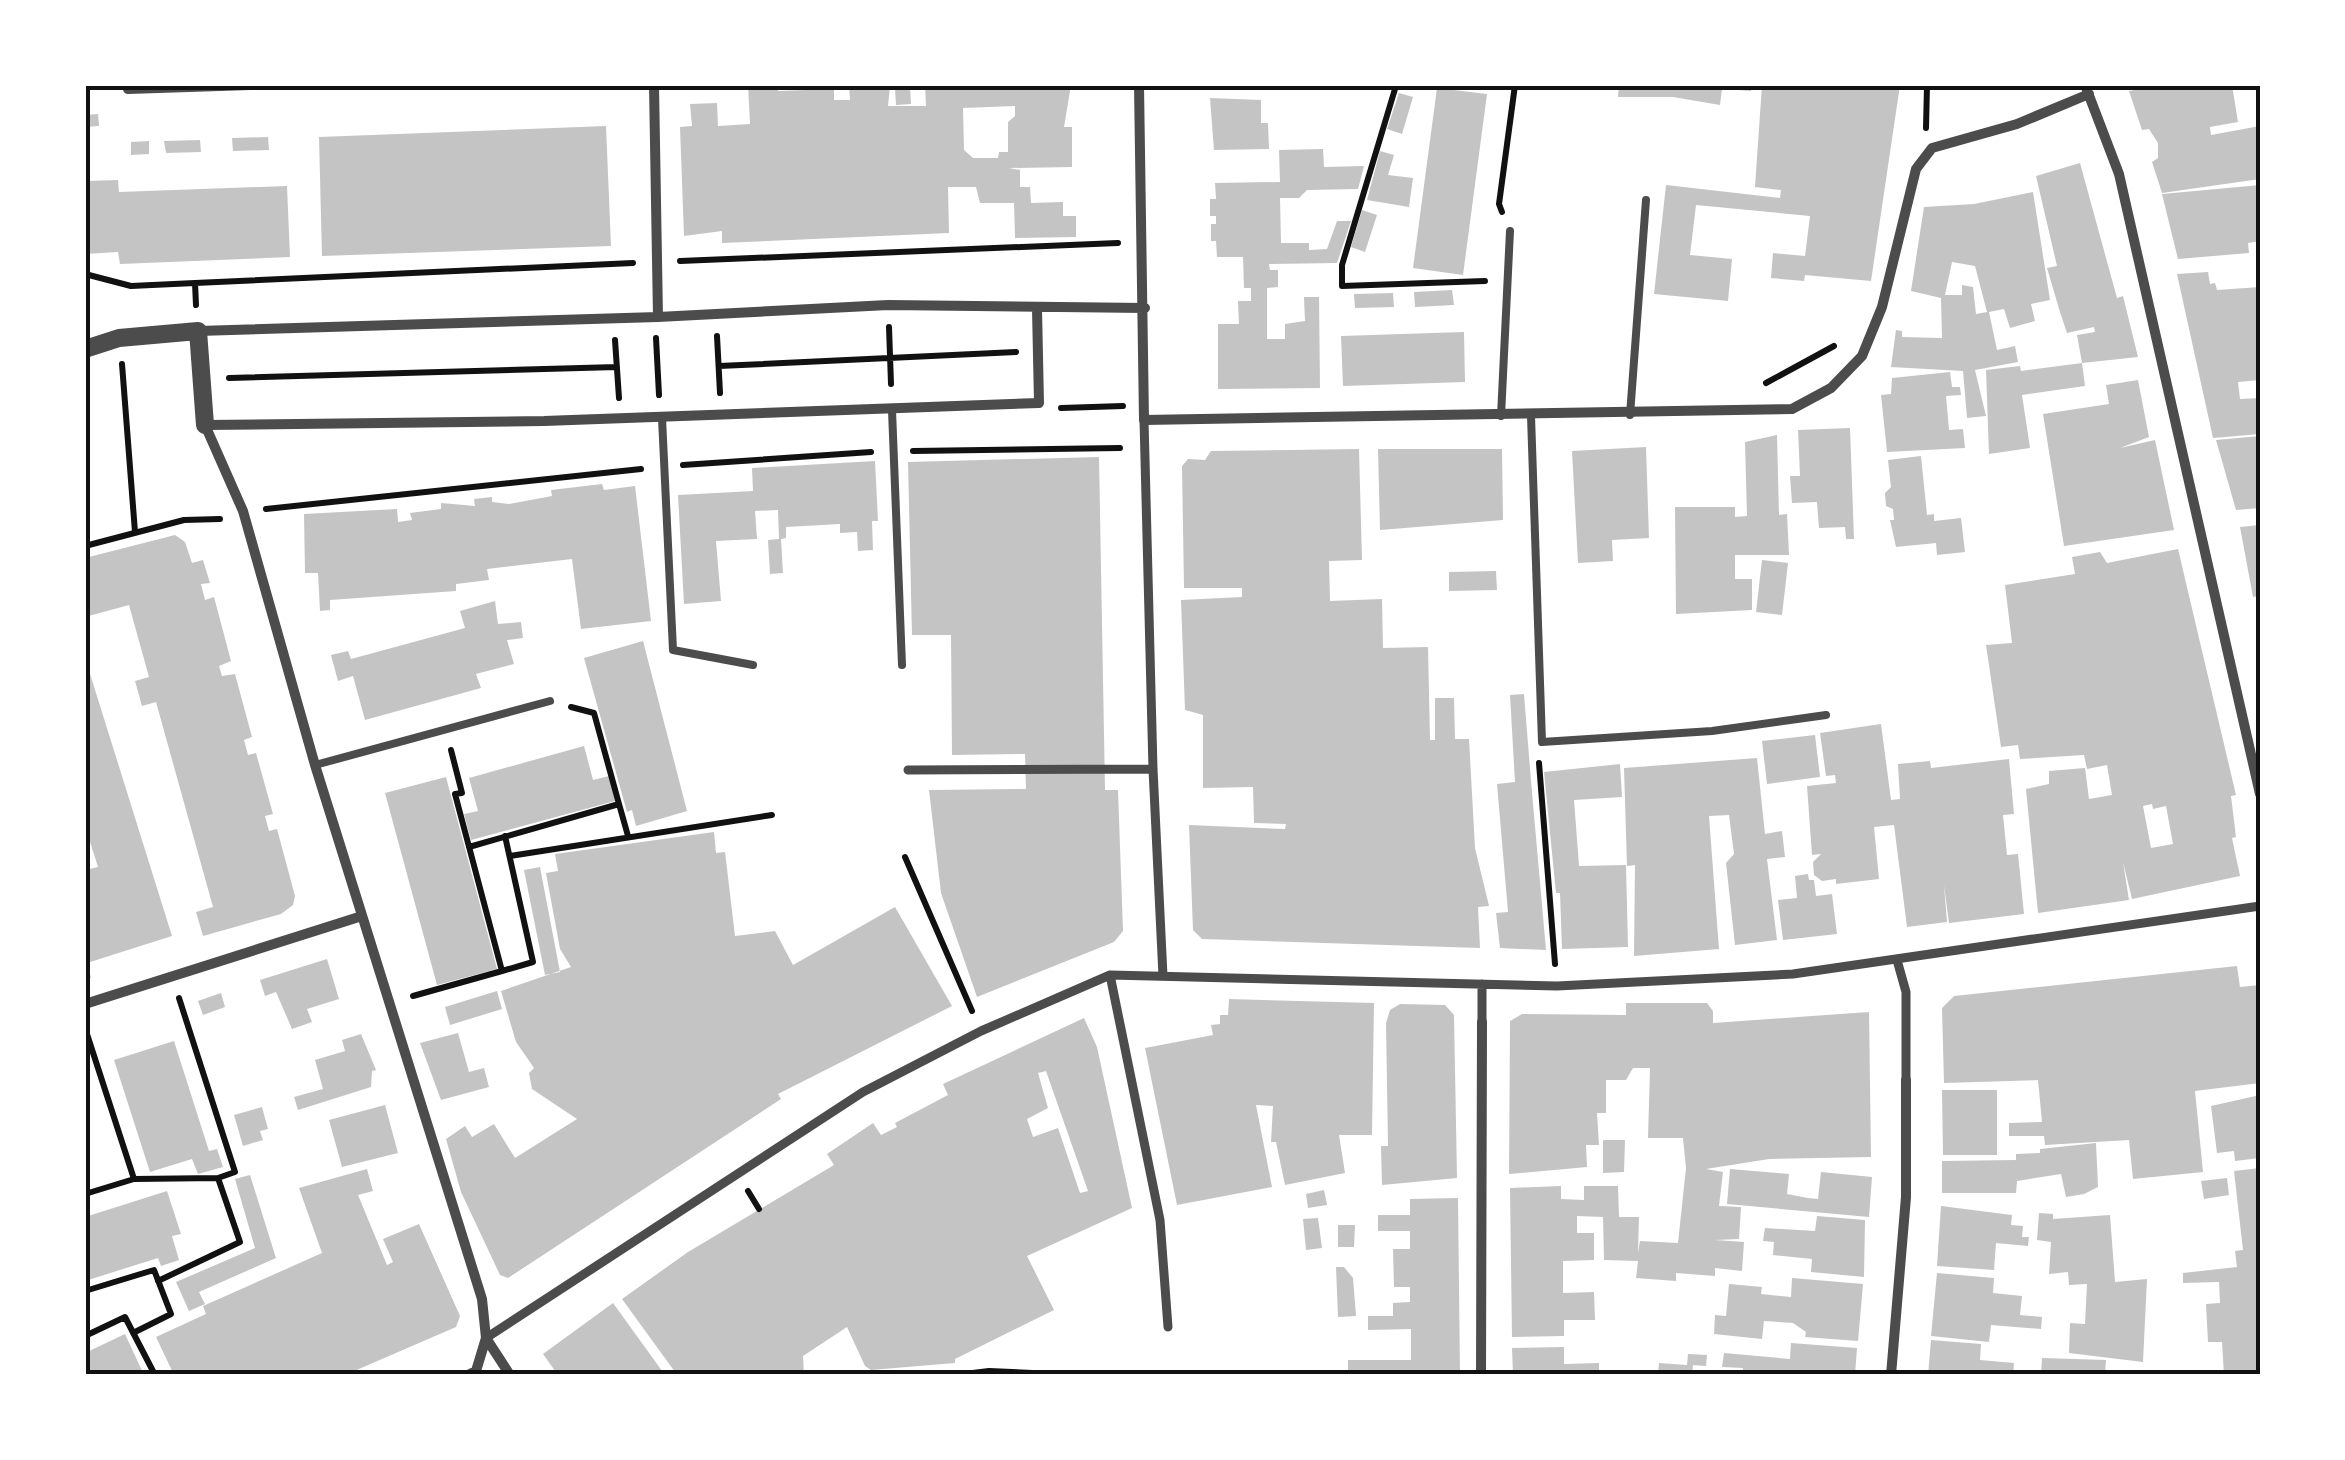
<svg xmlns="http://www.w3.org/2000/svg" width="2345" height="1460" font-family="Lato,sans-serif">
  <rect width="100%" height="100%" fill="#fff"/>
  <path fill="#c4c4c4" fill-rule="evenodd" d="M748 85H778V91L834 89V100H850L849 85 890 86 888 106H926L925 85H1071L1064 127H1072V167L1009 168 1020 170V187H1030L1031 203 1063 202V216H1076V237L1015 238 1014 203H980L976 187H948L949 233 722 243V231L684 236 680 127 692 126 690 104 717 103 718 126 750 124ZM1015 106V116L1008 122V152H999L998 158H973L964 150 963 108Z
    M1619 85H1752L1751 91 1722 89 1720 105 1673 97H1618Z
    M1762 85H1900L1871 281 1805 275 1804 281 1771 278 1773 253 1805 256 1810 216 1696 205 1690 255 1732 259 1728 301 1654 294 1666 185 1780 198 1781 190 1755 187Z
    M2133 85H2232L2238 122 2210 127 2211 135 2260 126V179L2162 193 2152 162 2158 158V143L2149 129 2142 130 2129 91 2135 90Z
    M910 87 911 104 896 105 895 88Z
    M1437 88 1487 94 1463 275 1413 268Z
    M1399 93 1413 97 1402 134 1387 129Z
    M1210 98 1261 100V123H1268L1269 149 1214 150Z
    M98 114 99 126 85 127V115Z
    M606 126 611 246 322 256 319 137Z
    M268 137 269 150 233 151 232 138Z
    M200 140 201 152 166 153 164 141Z
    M149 141V154L131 155V142Z
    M1323 149 1324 167 1364 166 1358 189 1307 190 1299 198H1280L1281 243H1309V250L1327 249 1337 221H1351L1337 263 1269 264 1270 270H1278V287L1267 288V339H1285V324L1305 321 1304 297H1319L1320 388 1218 389V324H1239L1238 301H1251V288H1244L1243 257H1217L1216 241H1211V224H1216V216H1210V199H1216L1215 183 1280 182 1279 150Z
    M1380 151 1394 155 1388 175 1413 178 1409 207 1367 200Z
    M2080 163 2117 298 2123 296 2138 357 2082 363 2077 335 2095 332 2094 327 2067 333 2060 312 2047 268 2057 266 2036 176Z
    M118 180 119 192 287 186 290 257 120 264 118 252 85 254V181Z
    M2260 185V241L2248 243 2249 253 2178 259 2162 194Z
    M2033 192 2050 300 2031 304 2035 321 2010 328 2004 309 1989 312 1997 350 2015 346 2018 362 1975 370 1986 416 1967 418 1963 371 1891 367 1896 330 1902 331V337L1942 338 1941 298 1911 291 1924 207 1974 204ZM1952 262 1975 266 1987 312 1976 314 1973 287 1962 285V295H1945Z
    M1362 210 1377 215 1365 252 1351 247Z
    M2208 272 2210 284 2215 283 2217 290 2260 287V380L2238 382 2240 399 2260 398V434L2213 438 2177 274Z
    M1452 290 1454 305 1415 307 1414 292Z
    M1393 293 1394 307 1355 308 1354 294Z
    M1464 332 1465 382 1343 386 1341 336Z
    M2082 363 2085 386 2022 395 2030 448 1989 454 1986 370 2020 366 2021 371Z
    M1950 372 1952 387H1960L1961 395 1946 396 1949 430 1963 429 1965 448 1887 452 1881 395 1891 394 1892 378Z
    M2138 380 2149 437 2120 448 2155 440 2174 530 2064 546 2043 414 2109 404 2106 385Z
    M1850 428 1854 539H1846L1845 527 1819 528 1817 502 1792 503 1790 476H1800L1798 430Z
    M1777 435 1779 515 1787 514 1789 555H1735V579H1752V610L1676 614 1675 507H1735V517L1747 516 1745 442Z
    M2260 436V508L2236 510 2216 440Z
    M1646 447 1649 538 1612 540 1613 561 1578 563 1572 451Z
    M1359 449 1362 560 1329 561 1330 601 1382 599 1383 648 1428 647 1430 740H1435V698H1454L1455 739H1469L1475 848 1489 906 1478 907 1480 948 1202 939 1193 930 1189 825 1285 829 1286 824 1254 823 1253 787 1203 788V715L1185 710 1181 600 1242 597V588H1184L1182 466 1188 459 1205 460 1211 451Z
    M1378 449H1502L1503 520 1380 530Z
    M1921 456 1927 515 1934 514V521L1961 518 1965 552 1937 555 1936 543 1896 547 1890 520H1894L1893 509 1886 506 1885 493 1891 487 1888 460Z
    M1099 457 1105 790H1118L1123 931 1114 942 977 997 941 893 929 790 1026 789 1025 754 952 755 951 635H912L908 462Z
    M875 461 878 521H872L873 550 858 551 857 532 840 533V524L786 527V538L781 539 783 573 770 574 768 540 779 539 778 510 755 511 757 539 716 541 721 601 684 604 678 495 753 491 752 468Z
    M602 484 604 490 635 486 651 621 581 629 572 559 487 569 489 580 456 584V591L330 600V610L320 611 318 573H305L304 514 397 509 398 522 412 520 410 513 441 509V503L475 506 474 499 492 497V502L509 504 552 496 551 490Z
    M2260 525V596L2253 597 2240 527Z
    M175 535 185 542 192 563 203 560 210 583 201 584 205 600 214 597 231 661 219 666 222 676 235 674 252 737 244 740 248 755 256 753 273 814 265 816 269 831 277 829 295 896 293 905 281 914 203 936 196 912 213 907 156 702 142 706 135 681 149 677 129 605 85 617V558Z
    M2178 549 2236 795 2231 796 2236 837 2232 838 2240 876 2132 899 2123 862 2129 900 2038 913 2026 789 2049 784V771L2085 768 2089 799 2112 795 2107 765 2087 769 2084 755 2020 759 2018 745 2001 747 1986 645 2012 643 2005 585 2075 574 2072 557 2100 552 2107 563ZM2152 804 2153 809 2166 806 2173 844 2151 848 2143 806Z
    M1762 560 1788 563 1782 615 1756 612Z
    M1496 571 1497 590 1449 591V572Z
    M495 601 498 624 521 622 523 638 507 640 514 664 476 674 481 688 365 720 353 676 338 681 331 655 348 651 351 659 465 628 460 611Z
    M643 641 687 811 636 826 632 810 627 812 584 658Z
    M86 661 172 936 87 963 91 978 85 979V870L98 867 85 826Z
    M1524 694 1531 781 1546 950 1500 948 1496 913 1508 912 1497 784 1515 782 1510 695Z
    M1881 724 1891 800 1900 799 1898 764 1930 761 1931 768 2009 759 2014 814 2003 815 2007 855 2018 854 2024 914 1949 923 1944 885 1947 922 1907 927 1894 825 1874 827 1879 879 1836 884V879L1822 881 1814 875 1813 862 1821 854 1812 855 1807 786 1836 783 1835 775 1826 776 1820 733Z
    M1815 735 1820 777 1767 784 1762 741Z
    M584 746 593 780 609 776 615 801 471 840 464 814 478 811 469 778Z
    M1757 758 1765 834 1782 831 1785 857 1767 859 1777 940 1735 945 1726 863 1734 854 1729 815 1709 816 1719 949 1634 956 1635 865 1627 866 1624 768Z
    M1620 764 1622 797 1574 800 1579 866 1626 865 1628 947 1562 949 1560 893H1556L1544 772Z
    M446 777 497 969 437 985 385 793Z
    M714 832 716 853 725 852 735 936 775 931 793 965 895 907 952 1006 778 1094 781 1099 508 1278 500 1275 461 1192 446 1139 465 1126 472 1137 494 1124 515 1158 577 1119 532 1089 529 1073 534 1068 516 1042 501 991 571 967 560 949 546 873 558 871 555 854Z
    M540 867 560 972 545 975 524 870Z
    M1808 874 1809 880H1814L1816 896 1832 894 1837 934 1783 940 1778 900 1797 898 1795 876Z
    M327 959 339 999 307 1009 312 1022 292 1029 276 992 265 996 260 980Z
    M2237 966 2240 987 2260 985V1083L2195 1091 2203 1172 2133 1179 2129 1140 2045 1145 2044 1136H2009V1123L2042 1122 2038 1080 1944 1083 1942 1008 1954 996Z
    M497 991 502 1009 450 1025 445 1007Z
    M221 993 225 1007 203 1015 198 1001Z
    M1229 999 1374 1003 1372 1135H1339L1345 1173 1285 1185 1276 1142H1271L1273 1106 1256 1105 1272 1187 1177 1205 1145 1048 1213 1035 1211 1025 1220 1024V1015H1228Z
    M1626 1003H1707L1713 1011V1023L1869 1012 1871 1157 1769 1159 1706 1169 1723 1172 1719 1206 1741 1207 1739 1239 1715 1240 1744 1242 1742 1271 1715 1268V1276L1676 1273V1281L1636 1278 1638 1261 1604 1260 1603 1217 1577 1216V1233H1594V1260L1563 1261V1293L1594 1292 1595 1320H1564V1336L1512 1337 1510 1188 1561 1186V1199L1584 1200V1186H1618L1619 1217H1639L1638 1253 1640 1241 1678 1243 1686 1168 1683 1138H1648L1650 1068H1633L1626 1080H1606V1113H1597L1599 1145H1586L1587 1167 1509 1174 1510 1021 1522 1014 1626 1015Z
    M1400 1004 1445 1005 1454 1015 1457 1178 1382 1185 1381 1146H1388L1386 1023 1390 1010Z
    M1084 1018 1097 1047 1132 1208 1027 1256 1054 1310 955 1359V1363L871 1370 865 1366 847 1327 803 1356 804 1375H671L675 1372 622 1299 688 1252 834 1165 827 1154 873 1123 881 1135 897 1127 895 1123 948 1095 943 1084ZM1046 1071 1088 1191 1080 1193 1058 1128 1033 1137 1027 1119 1048 1108 1038 1073Z
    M458 1033 469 1072 484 1068 489 1087 441 1100 420 1043Z
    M361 1034 376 1070 372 1071 371 1087 298 1110 294 1097 323 1089 315 1060 345 1051 342 1040Z
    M174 1041 209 1151 217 1149 223 1167 198 1174 192 1159 150 1172 114 1060Z
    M1942 1090H1997V1155H1943Z
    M2260 1095V1158L2235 1161 2234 1151 2217 1153 2211 1106Z
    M385 1105 398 1153 342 1167 329 1120Z
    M262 1107 268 1129 260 1131 263 1140 243 1146 234 1115Z
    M1603 1140H1625L1624 1172 1603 1173Z
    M2096 1143 2098 1187 2084 1194 2066 1197 2061 1174 2017 1181 2016 1193H1942V1161L2016 1160V1154L2040 1153V1149Z
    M2260 1168V1375H2224L2222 1342H2208L2206 1304 2220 1303 2219 1282 2183 1283V1273L2237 1267 2235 1251 2243 1250 2234 1171Z
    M367 1169 373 1191 358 1195 387 1265 393 1262 383 1239 419 1224 460 1316 456 1327 345 1375H174L156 1337 206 1314 203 1306 322 1253 299 1188Z
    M1730 1169 1789 1174 1787 1194 1808 1198 1818 1199 1821 1172 1872 1177 1869 1217 1727 1204Z
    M250 1175 276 1258 199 1292 205 1304 189 1311 176 1282 255 1248 235 1179Z
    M2227 1178 2229 1195 2204 1199 2201 1181Z
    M1324 1190 1327 1205 1308 1208 1306 1194Z
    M167 1191 181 1234 172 1236 179 1260 161 1266 158 1258 85 1281V1217Z
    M1458 1198 1460 1375H1348V1360H1411V1329L1368 1330V1316H1393V1303L1410 1302V1287H1394L1393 1249H1410V1231H1378V1215H1410V1199Z
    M1941 1206 2012 1215 2011 1225 2023 1226 2022 1237H2029L2028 1246 1996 1243 1994 1270 1937 1266Z
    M2039 1213 2053 1214V1219L2110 1215 2115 1282 2147 1279 2143 1362 2069 1353 2070 1323 2085 1324 2087 1284 2069 1285 2068 1272 2049 1274 2051 1242 2037 1240Z
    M1817 1216 1865 1220 1864 1277 1811 1272 1812 1259 1773 1255 1774 1242 1763 1241 1765 1228 1815 1231Z
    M1318 1218 1322 1248 1306 1250 1303 1219Z
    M1338 1225H1355L1354 1247H1338Z
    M1336 1267H1344L1353 1278 1356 1316 1338 1317Z
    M1937 1273 1994 1278 1993 1293 2022 1296 2020 1315 2042 1317 2041 1329 1991 1325 1989 1342 1931 1336Z
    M1792 1278 1863 1284 1858 1341 1805 1337 1806 1332 1793 1323 1764 1321 1762 1339 1714 1334 1715 1315 1726 1316 1729 1284 1762 1287 1761 1294 1791 1297Z
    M613 1303 665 1375H558L543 1354Z
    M125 1334 144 1375H85V1353Z
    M1931 1340 1981 1344 1980 1360 2014 1363 2013 1375H1928Z
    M1791 1343 1857 1348 1855 1375H1742L1743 1368 1722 1367 1724 1353 1790 1359Z
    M1564 1347V1364L1599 1363V1375H1513L1512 1348Z
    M1688 1354 1707 1355 1706 1366 1693 1365 1692 1375H1658L1659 1363 1687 1365Z
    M2042 1358 2106 1360 2105 1375H2041Z"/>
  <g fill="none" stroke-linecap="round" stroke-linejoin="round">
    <path stroke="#111" stroke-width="6" d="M1395 89 1342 265V286L1485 281
      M1926 128 1927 85
      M1502 212 1499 204 1515 85
      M680 261 1118 243
      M85 274 131 286 195 283 196 305
      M195 283 633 263
      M889 327 891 384
      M717 336 720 393
      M656 338 659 395
      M615 340 619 398
      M122 364 135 532
      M719 366 1016 352
      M229 378 617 367
      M1766 383 1834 346
      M1061 408 1123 406
      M913 451 1120 448
      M683 465 871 452
      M266 509 641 469
      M85 546 184 520 220 519
      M1539 763 1555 964
      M619 804 628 836
      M469 847 619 804 594 713 571 707
      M510 856 772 815
      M905 857 972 1011
      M502 971 533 962 505 836
      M413 996 502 971 455 794 462 793 451 750
      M85 1028 134 1179
      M748 1191 759 1209
      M85 1194 134 1179 218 1178
      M158 1281 240 1242 218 1178 235 1172 179 998
      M85 1291 154 1270 171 1314 133 1333
      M85 1336 125 1317 155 1375
      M956 1375 989 1371 1078 1375"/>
    <path stroke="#4c4c4c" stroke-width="8" d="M892 410 902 665
      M1630 415 1646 200
      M1501 416 1510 231
      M1531 416 1542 742 1712 731 1826 715
      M662 418 673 650 753 665
      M315 765 550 701"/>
    <path stroke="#4c4c4c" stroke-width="9" d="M1144 420 1153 769 1163 976
      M908 770 1153 769
      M1897 960 1906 992V1080
      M1110 975 1160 1220 1168 1327
      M1482 1022V984
      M486 1338 863 1092 981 1031 1110 975 1557 986 1793 974 2260 906"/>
    <path stroke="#4c4c4c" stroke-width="10" d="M654 85 658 317
      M1139 85 1144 420 1792 409 1831 388 1862 356 1882 307 1916 169 1932 148 2017 124 2089 94
      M2085 85 2119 174 2260 794
      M128 89 250 85
      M198 331 658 317 888 305 1145 308
      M85 1004 362 916
      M486 1338 510 1375
      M468 1375 476 1371 486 1338 482 1299 315 765 243 511 205 425 544 421 1039 403 1037 309
      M1481 1375 1482 1022
      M1891 1375 1906 1197V1080"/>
    <path stroke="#4c4c4c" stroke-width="18" d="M85 349 119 338 198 331 205 425"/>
  </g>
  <rect width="2345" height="1460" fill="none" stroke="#ffffff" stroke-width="175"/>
  <rect x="88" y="88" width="2170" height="1284" fill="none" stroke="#111" stroke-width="4"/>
</svg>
